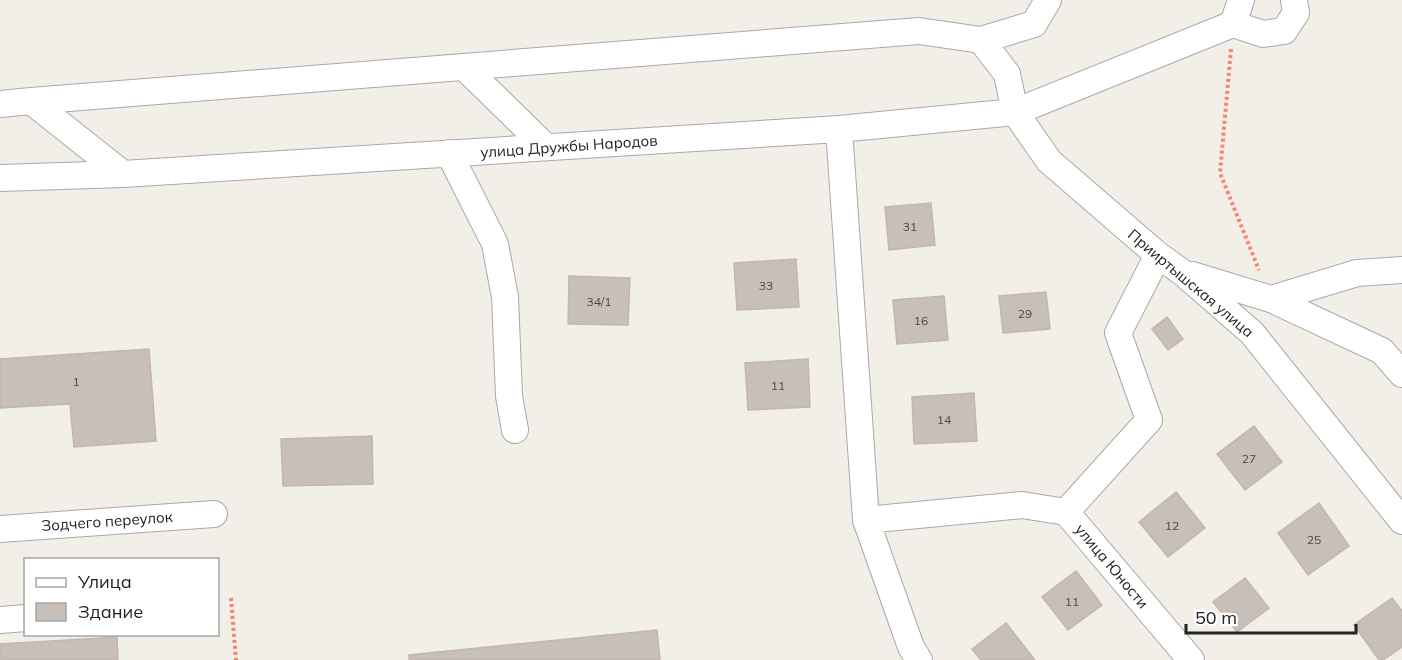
<svg xmlns="http://www.w3.org/2000/svg" width="1402" height="660" font-family="Mulish,sans-serif">
  <rect width="100%" height="100%" fill="#f2efe9"/>
  <path fill="#c7bfb8" stroke="#c4b6ab" stroke-width="1.5" d="M931 203 935 245 889 250 885 207Z
    M796 259 799 307 737 310 734 263Z
    M569 276 630 278 628 325 568 324Z
    M1046 292 1050 329 1003 333 999 296Z
    M944 296 948 340 897 344 893 300Z
    M1167 317 1183 339 1168 350 1152 329Z
    M149 349 156 441 74 447 70 404 0 408V359Z
    M808 359 810 407 748 410 745 363Z
    M974 393 977 441 914 444 912 397Z
    M1254 426 1282 462 1245 490 1217 454Z
    M372 436 373 484 283 486 281 439Z
    M1176 492 1205 528 1168 557 1139 522Z
    M1319 503 1349 546 1308 575 1278 533Z
    M1076 571 1102 605 1068 630 1042 597Z
    M1245 578 1269 608 1237 632 1213 602Z
    M1392 598 1402 611V647L1383 660H1379L1354 625Z
    M1006 623 1035 660H981L972 649Z
    M657 630 660 660H409V655Z
    M117 637 118 660H0V644Z"/>
  <g fill="none" stroke-linecap="round" stroke-linejoin="round">
    <g stroke="#a9a9a9" stroke-width="28">
      <path id="minor" d="M1233 24 1263 34 1284 31 1296 13 1294 0
        M981 40 1034 24 1048 0
        M464 67 546 147
        M31 101 919 31 981 40 1007 74 1015 112 1049 161 1158 255 1183 273 1252 333 1402 521
        M0 104 31 101 123 174 839 129 1015 112 1233 24 1241 0
        M839 129 866 520
        M449 153 495 244 505 297 509 396 515 430
        M0 178 123 174
        M1158 255 1118 333 1149 420 1066 512 1191 660
        M1192 275 1271 299 1382 351 1402 374
        M1271 299 1357 273 1402 270
        M0 529 214 514
        M0 620 26 618
        M919 660 911 647 866 520 1022 505 1066 512"/>
    </g>
    <path stroke="#fa8072" stroke-width="4" stroke-dasharray="3 3" stroke-linecap="butt" d="M1231 49 1220 173 1259 270
      M231 598 236 660"/>
    <use href="#minor" stroke="#fff" stroke-width="26"/>
  </g>
  <g text-anchor="middle" dominant-baseline="central" stroke-width="4.5" stroke-linejoin="round" paint-order="stroke">
    <g font-size="12" fill="#4b4948">
      <text x="910" y="226">31</text>
      <text x="766" y="285">33</text>
      <text x="599" y="301">34/1</text>
      <text x="1025" y="313">29</text>
      <text x="921" y="320">16</text>
      <text x="76" y="381">1</text>
      <text x="778" y="385">11</text>
      <text x="944" y="419">14</text>
      <text x="1249" y="458">27</text>
      <text x="1172" y="525">12</text>
      <text x="1314" y="539">25</text>
      <text x="1072" y="601">11</text>
    </g>
    <g font-size="15" fill="#222" stroke="#fff">
      <text transform="translate(569 146) rotate(-4)">улица Дружбы Народов</text>
      <text transform="translate(1191 283) rotate(40)">Прииртышская улица</text>
      <text transform="translate(107 521) rotate(-4)">Зодчего переулок</text>
      <text transform="translate(1112 566) rotate(50)">улица Юности</text>
    </g>
  </g>
  <rect x="24" y="558" width="195" height="78" fill="#ffffff" stroke="#a7a7a7" stroke-width="1.5"/>
  <rect x="36" y="578" width="30" height="9" fill="#ffffff" stroke="#a7a7a7" stroke-width="1.5"/>
  <text x="78" y="588" font-size="18" fill="#222222">Улица</text>
  <rect x="36" y="603" width="30" height="18" fill="#c7bfb8" stroke="#a7a7a7" stroke-width="1.5"/>
  <text x="78" y="618" font-size="18" fill="#222222">Здание</text>
  <path d="M1186 624v9h170v-9" fill="none" stroke="#222222" stroke-width="3"/>
  <text x="1195" y="624" font-size="18" fill="#222222" stroke="#ffffff" stroke-width="4.5" paint-order="stroke">50 m</text>
</svg>
